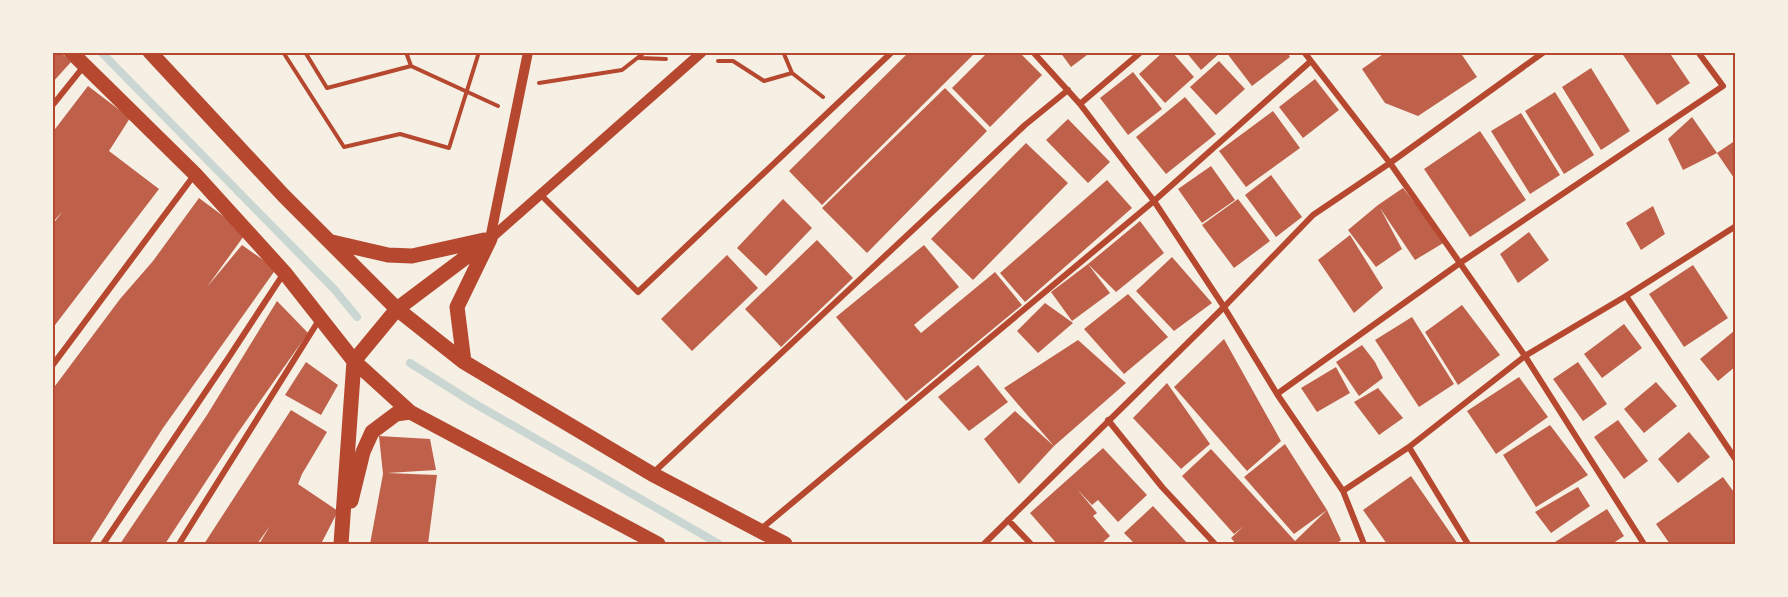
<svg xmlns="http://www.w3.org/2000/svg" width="1788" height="597" font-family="Georgia,serif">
  <rect width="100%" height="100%" fill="#f6efe4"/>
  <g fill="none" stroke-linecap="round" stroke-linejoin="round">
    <path stroke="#c9d6d2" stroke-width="8" d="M101 52 334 289 357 317
      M410 363 472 402 719 544"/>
  </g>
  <path fill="#bf614a" d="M52 52H60L71 62 52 83Z
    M909 52H976L822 205 789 171Z
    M988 52H1019L1042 75 990 127 952 88Z
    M1060 52H1091L1071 67Z
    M1163 52H1172L1194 77 1165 103 1139 74Z
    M1186 52H1221L1201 70Z
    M1226 52H1287L1290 57 1252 86Z
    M1386 52H1460L1477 77 1418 116 1385 103 1362 69Z
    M1621 52H1669L1690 83 1657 105Z
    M1219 61 1245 89 1216 115 1190 87Z
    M1591 68 1630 131 1601 150 1562 87Z
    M1133 72 1162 109 1128 135 1100 98Z
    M1315 79 1339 110 1303 138 1279 107Z
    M88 86 130 118 109 151 159 189 52 329V225L63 211 52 223V133Z
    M945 88 987 131 867 253 822 208Z
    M1555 92 1594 155 1564 174 1525 111Z
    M1185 97 1216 134 1166 174 1136 137Z
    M1273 111 1300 148 1246 187 1219 151Z
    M1521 113 1560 175 1530 194 1491 131Z
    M1692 117 1717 153 1736 140V181L1717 153 1683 170 1668 139Z
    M1068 119 1110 162 1088 183 1046 140Z
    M1480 131 1526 200 1470 237 1424 169Z
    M1026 143 1068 183 973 280 931 239Z
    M1211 166 1235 200 1202 223 1178 189Z
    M1271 175 1302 217 1276 237 1245 195Z
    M1107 180 1132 208 1025 302 1000 273Z
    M1403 188 1445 242 1415 260 1380 208 1402 249 1376 267 1348 230 1378 205Z
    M199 198 246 233 207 287 242 245 276 269 163 428 89 544H52V390L120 299 153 261Z
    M783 199 812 228 766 276 737 248Z
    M1238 199 1270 241 1234 268 1202 225Z
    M1653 206 1665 234 1641 250 1626 223Z
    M1140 221 1164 253 1116 292 1088 264 1110 293 1072 321 1051 292 1088 264Z
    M1529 232 1549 260 1518 283 1500 254Z
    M1350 235 1383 288 1354 313 1318 260Z
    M817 240 853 278 781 347 745 309Z
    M924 245 959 287 914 325 921 333 995 272 1022 305 906 401 836 317Z
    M727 255 758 288 692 351 661 319Z
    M1172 257 1212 303 1174 331 1136 291Z
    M1693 265 1728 318 1684 347 1649 294Z
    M1128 294 1168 337 1124 374 1084 329Z
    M277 301 308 333 237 434 165 544H120L207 415Z
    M1045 303 1073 323 1038 353 1017 331Z
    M1462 305 1500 355 1458 385 1425 332Z
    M1412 317 1454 384 1419 407 1375 340Z
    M1624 324 1642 348 1602 378 1584 354Z
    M1734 331 1736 333V366L1718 381 1700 359Z
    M1224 339 1281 441 1247 471 1174 387Z
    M1078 340 1126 383 1054 446 1019 484 984 439 1015 411 1054 446 1004 388Z
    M1362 345 1375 362 1383 378 1359 396 1336 362Z
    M306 362 338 385 321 415 285 395Z
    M1578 362 1607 404 1583 421 1553 379Z
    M978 365 1008 402 969 431 938 397Z
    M1336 367 1350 393 1317 412 1301 388Z
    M1519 377 1548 417 1496 454 1467 411Z
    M1656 382 1677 406 1644 433 1624 409Z
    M1167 383 1210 444 1181 469 1133 418Z
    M1378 388 1403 418 1379 435 1354 402Z
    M291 410 327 432 302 474 298 484 338 511 321 544H259L270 526 257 544H204Z
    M1618 420 1648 461 1624 479 1594 437Z
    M1550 425 1588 475 1536 507 1503 455Z
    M1689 432 1710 457 1678 483 1658 459Z
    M379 436 430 439 436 470 387 473 437 475 428 544H370L383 474Z
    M1285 444 1327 510 1294 534 1244 477Z
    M1103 448 1147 495 1118 522 1098 500 1092 505 1077 489 1097 513 1093 516 1110 536 1101 544H1057L1030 513Z
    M1211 449 1295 541 1327 510 1341 540 1336 544H1236L1231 538 1244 526 1234 534 1182 476Z
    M1411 476 1458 544H1387L1363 510Z
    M1723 477 1736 495V544H1670L1656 524Z
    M1578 487 1590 506 1551 533 1535 512Z
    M1153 506 1188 544H1135L1124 533Z
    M1607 509 1624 536 1612 544H1556L1555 542Z"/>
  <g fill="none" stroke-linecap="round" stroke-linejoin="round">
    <path stroke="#b5482f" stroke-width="4" d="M283 52 344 147 400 134 449 148 479 52
      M305 52 327 88 411 66 498 106
      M406 52 411 66
      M782 52 784 54 792 73 823 97
      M640 58 666 59
      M718 61H733L764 81 792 73
      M539 83 622 70 645 52"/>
    <path stroke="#b5482f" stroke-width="6" d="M1033 52 1080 104 1154 201 1224 307 1277 394 1343 491 1364 544
      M1304 52 1390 163 1525 356 1644 544
      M1080 104 1141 52
      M52 106 84 66
      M541 195 638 292 892 52
      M1626 296 1736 460
      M52 366 195 174
      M1277 394 1460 263 1723 86 1698 52
      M1108 420 1162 487 1215 544
      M1409 447 1468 544
      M652 474 1025 125 1068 90
      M1343 491 1409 447 1525 356 1626 296 1736 226
      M1008 520 1031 544
      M761 529 1154 201 1311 61
      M103 544 229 357 284 273
      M179 544 319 320
      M984 544 1224 307 1313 215 1390 163 1544 52"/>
    <path stroke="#b5482f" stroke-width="10" d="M490 239 702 52
      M490 239 528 52"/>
    <path stroke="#b5482f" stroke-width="15" d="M71 52 195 174 284 272 354 361 410 412 658 544
      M150 52 284 196 397 309 464 362 652 474 785 544
      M332 242 388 255 412 256 484 240
      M464 362 457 307 489 241
      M351 501 363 452 372 432 396 414 410 412
      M341 544 354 361 397 309 490 239"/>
  </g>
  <rect width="1788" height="597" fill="none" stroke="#f6efe4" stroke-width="108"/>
  <rect x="54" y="54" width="1680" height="489" fill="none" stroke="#b5482f" stroke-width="2"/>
</svg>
